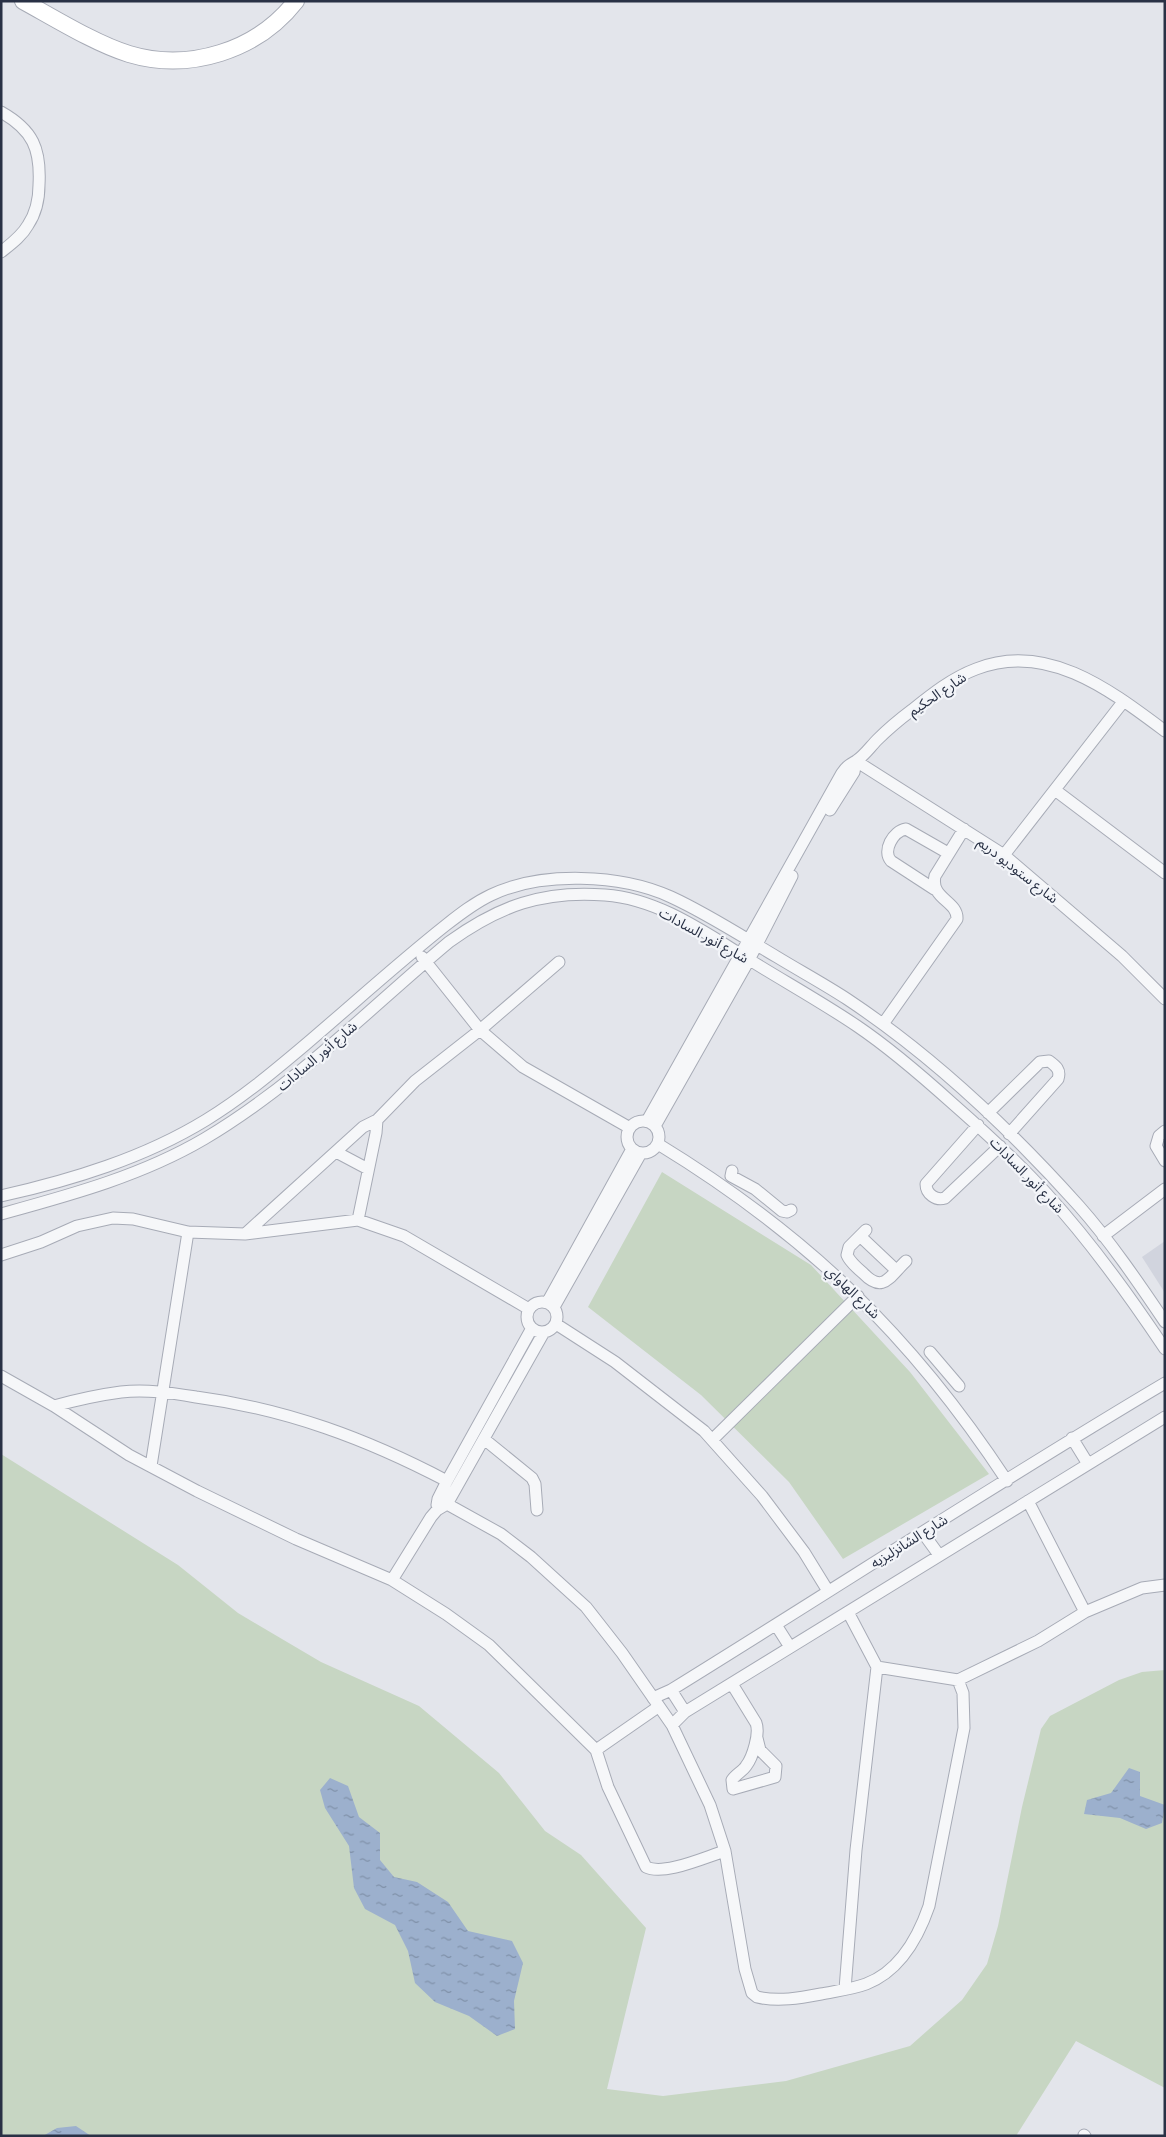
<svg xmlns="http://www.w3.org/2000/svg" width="1166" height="2137" font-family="'Roboto Condensed','Noto Sans Arabic',sans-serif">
  <defs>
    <pattern id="water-ripples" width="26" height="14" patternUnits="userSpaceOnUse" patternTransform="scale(1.25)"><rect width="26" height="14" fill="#9cb0cd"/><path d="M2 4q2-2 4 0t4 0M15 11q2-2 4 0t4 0" fill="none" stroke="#7f90a8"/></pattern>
  </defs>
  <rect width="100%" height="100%" fill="#e3e5eb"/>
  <path fill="#d1d4de" d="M1165 1241V1293L1142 1257Z"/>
  <path fill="#c7d6c3" d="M662 1172 811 1265 910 1372 989 1474 843 1559 789 1482 701 1395 588 1307Z
    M1 1454 178 1565 238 1613 321 1662 419 1706 499 1773 545 1831 581 1855 646 1928 607 2089 663 2096 786 2081 910 2046 962 2000 987 1964 998 1926 1022 1807 1041 1729 1050 1716 1119 1680 1142 1672 1165 1670V2088L1076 2041 1016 2136H1Z"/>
  <path fill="url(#water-ripples)" d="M1129 1768 1140 1772V1796L1165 1805 1162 1823 1146 1829 1120 1818 1084 1814 1087 1800 1111 1793Z
    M330 1778 348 1786 359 1817 380 1833V1860L394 1877 417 1882 448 1902 468 1931 512 1941 523 1963 514 2001 515 2029 497 2036 469 2016 435 2002 415 1983 408 1951 395 1925 365 1909 354 1888 349 1846 325 1808 320 1790Z
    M76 2126 91 2136H43L57 2128Z"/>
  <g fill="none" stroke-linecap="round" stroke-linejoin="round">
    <g stroke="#a7abb6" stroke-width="13">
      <path id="street" d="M1 112C33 130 41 149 39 185 39 199 36 213 28 225 22 236 11 244 1 252
        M856 761 1004 855 1122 956 1165 999
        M1055 790 1165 873
        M830 810 854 772 856 761
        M1004 855 1123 702
        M934 889 891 861C882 851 893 831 906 829L948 853
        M422 957 480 1030 523 1067 630 1128
        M883 1024 957 919C958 901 930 899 935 876L964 829
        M988 1113 1040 1062 1049 1061C1056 1066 1061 1070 1058 1079L1009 1134
        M627 1137a16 16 0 1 1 32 0a16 16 0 1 1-32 0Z
        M647 1121 842 773C846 767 849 765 856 761 864 756 871 746 877 740 888 729 900 719 912 710 932 694 952 678 976 669 1047 641 1110 690 1165 731
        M978 1125 926 1184C926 1194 936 1201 945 1198L1000 1146
        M655 1126 749 960 792 876
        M1165 1131 1159 1136 1156 1146 1165 1161
        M658 1144C807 1235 911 1335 1007 1481
        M336 1152 368 1169
        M732 1171 731 1176 755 1189 782 1211 787 1212 791 1210
        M1 1196C72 1180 144 1158 206 1120 242 1098 273 1072 305 1045 352 1005 398 963 446 925 460 914 474 903 491 895 541 871 621 874 671 897 708 914 743 937 777 957 800 971 824 984 847 999 933 1056 1010 1129 1079 1206 1110 1241 1138 1282 1165 1322
        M1 1214C70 1195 141 1176 204 1139 295 1085 369 1009 449 942 499 906 543 890 605 895 660 899 707 934 753 962 787 983 823 1003 857 1026 891 1049 922 1076 952 1103 985 1132 1017 1161 1047 1194 1091 1242 1129 1295 1165 1349
        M358 1220 376 1133 377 1120
        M866 1230 849 1247 847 1255C850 1262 857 1268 863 1273 883 1294 889 1277 906 1261
        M245 1234 363 1127 377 1120 415 1081 480 1030 559 962
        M860 1236 896 1270
        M1103 1236 1165 1189
        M1 1255 41 1242 77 1226 113 1218 133 1219 188 1232 245 1234 358 1220 404 1236 529 1309
        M527 1317a15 15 0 1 1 30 0a15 15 0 1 1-30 0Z
        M547 1303 632 1149
        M554 1307 641 1153
        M556 1324 615 1362 704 1431 762 1496 804 1552 828 1591
        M930 1352 959 1386
        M1 1376 54 1406 129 1455 197 1491 296 1539 392 1580 446 1614 489 1645 596 1750 608 1787 646 1867C664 1876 705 1857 725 1851
        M54 1406C76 1400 98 1395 121 1392 146 1389 172 1393 196 1397 287 1409 367 1439 447 1481
        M1072 1438 1088 1464
        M484 1439 532 1478 535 1484 537 1510
        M712 1440 858 1296
        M151 1466 188 1232
        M438 1499 501 1534 531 1557 586 1607 622 1653 672 1725 710 1805 725 1851 745 1969 752 1993 757 1997C778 2002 800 1998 821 1994 836 1991 852 1989 866 1984 900 1971 918 1938 929 1906L964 1728 963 1693 958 1680
        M1028 1501 1085 1612
        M437 1505 438 1499 447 1481 532 1328
        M923 1533 939 1555
        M392 1580 431 1517 437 1510 447 1504 544 1332
        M848 1612 877 1667 958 1680 1038 1641 1085 1612 1142 1588 1165 1585
        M776 1625 790 1647
        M732 1684 756 1723C760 1733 753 1757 746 1766 743 1771 736 1774 732 1780L733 1789 775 1777 776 1766 760 1750 757 1738
        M671 1690 685 1712
        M653 1698 671 1690C836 1588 998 1482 1165 1383
        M672 1725 685 1712 1165 1417
        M596 1750 658 1707
        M845 1989 856 1850 877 1667
        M1084 2135 1085 2136"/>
    </g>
    <g stroke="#a7abb6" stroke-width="18">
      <path id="secondary" d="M23 1C54 18 96 44 129 54 189 72 257 51 296 1"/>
    </g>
    <use href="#street" stroke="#f6f7f9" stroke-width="11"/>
    <use href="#secondary" stroke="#fff" stroke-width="16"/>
  </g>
  <g text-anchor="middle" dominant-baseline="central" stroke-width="4.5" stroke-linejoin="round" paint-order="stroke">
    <g font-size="14" fill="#293145" stroke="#f3f5f9">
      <text transform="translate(937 694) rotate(-34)">شارع الحكيم</text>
      <text transform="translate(1018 870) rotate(38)">شارع ستوديو دريم</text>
      <text transform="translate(704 935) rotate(29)">شارع أنور السادات</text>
      <text transform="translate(317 1056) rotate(-40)">شارع أنور السادات</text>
      <text transform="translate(1027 1175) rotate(46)">شارع أنور السادات</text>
      <text transform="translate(853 1292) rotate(44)">شارع الهاواي</text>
      <text transform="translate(909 1541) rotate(-32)">شارع الشانزليزيه</text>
    </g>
  </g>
  <rect width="1166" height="2137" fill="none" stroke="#293145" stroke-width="5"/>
</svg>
